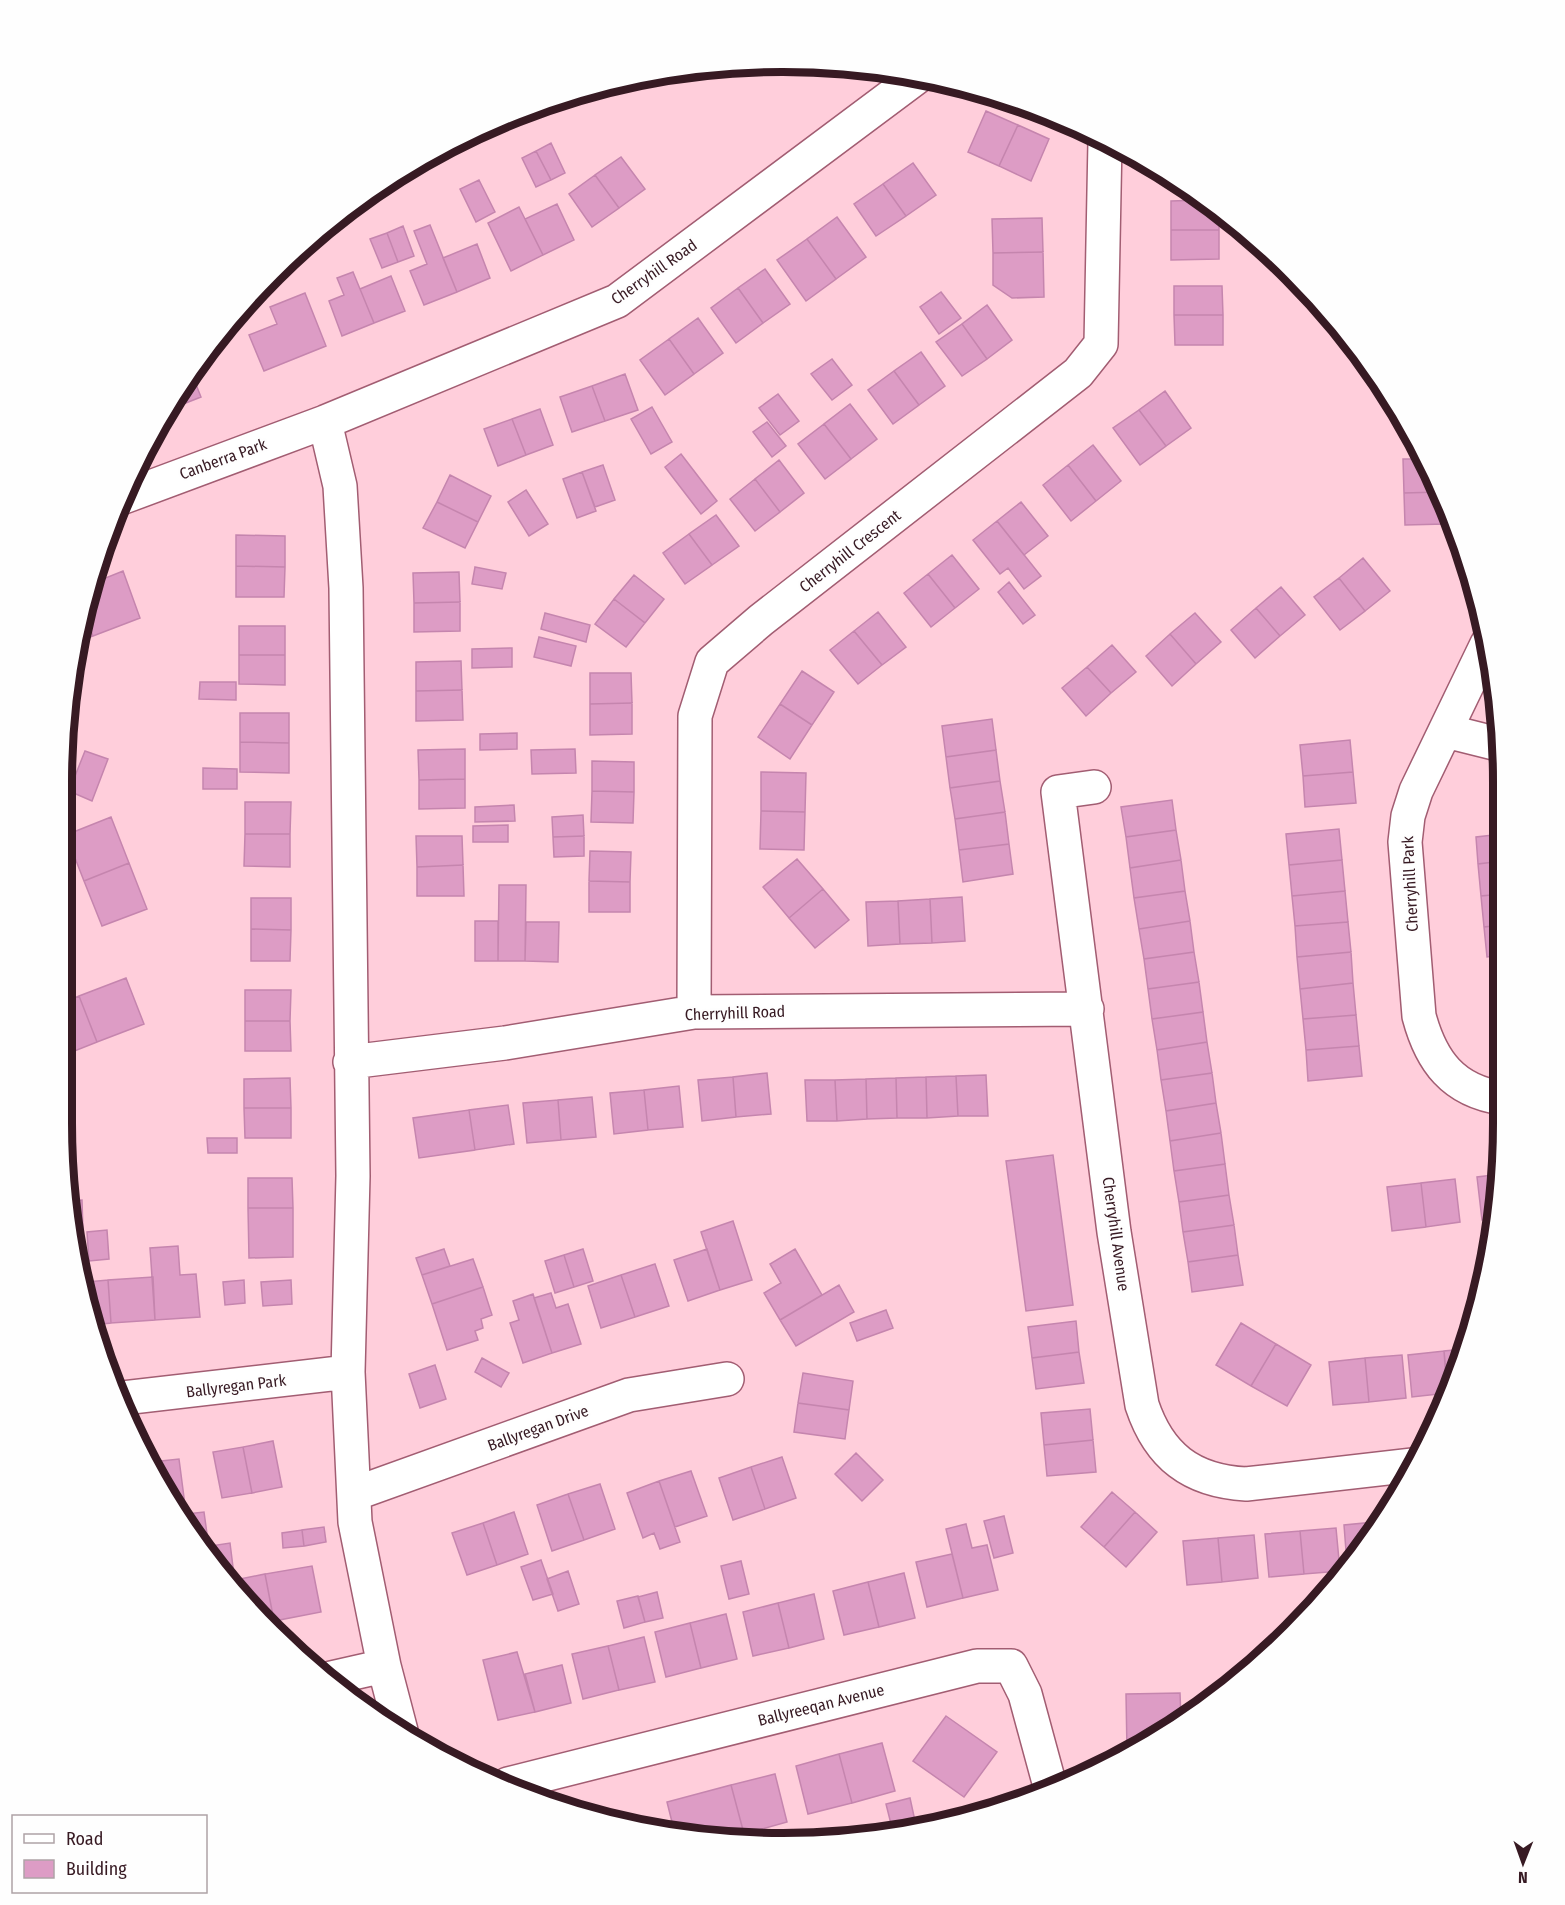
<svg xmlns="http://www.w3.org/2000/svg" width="1565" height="1905" font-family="'Fira Sans Condensed',sans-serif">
  <rect width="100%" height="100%" fill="#ffcedb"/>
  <path fill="#dd9cc5" stroke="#c585ae" stroke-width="1.5" d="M986 111 1018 125 999 166 968 152Z
    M1018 125 1049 139 1031 181 999 166Z
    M551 143 565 173 551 180 536 151Z
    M536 151 551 180 536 187 522 158Z
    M621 157 645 189 619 208 595 175Z
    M913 163 936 195 906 216 883 184Z
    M595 175 619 208 592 227 569 194Z
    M479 180 495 212 476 222 460 189Z
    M883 184 906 216 876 236 854 204Z
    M1202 200 1219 212V230H1171V201Z
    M557 204 574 240 543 255 525 219Z
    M519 207 543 255 511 271 488 223Z
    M837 217 866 257 836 279 807 239Z
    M1042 218 1043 252 993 253 992 219Z
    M430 225 457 292 424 305 410 271 427 264 414 231Z
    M403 226 414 256 398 262 387 233Z
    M1171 230H1219V259L1171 260Z
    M387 233 398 262 382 268 370 239Z
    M807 239 836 279 806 301 777 260Z
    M477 244 490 278 457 292 443 258Z
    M1043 252 1044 297 1012 298 993 285V253Z
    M765 269 790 304 763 323 738 288Z
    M353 272 374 323 342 336 329 301 344 295 337 278Z
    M391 276 405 311 374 323 360 289Z
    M1174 286H1222L1223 315H1174Z
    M738 288 763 323 736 343 711 308Z
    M941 292 961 318 939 334 920 307Z
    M305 293 326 346 264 371 249 335 277 324 270 307Z
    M987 305 1012 340 987 359 962 324Z
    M1174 315H1223V345H1175Z
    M698 318 723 353 694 374 669 339Z
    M962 324 987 359 962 376 936 342Z
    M669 339 694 374 665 395 640 360Z
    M921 352 945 386 919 405 894 371Z
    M832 359 852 385 832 400 811 374Z
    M894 371 919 405 893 424 868 390Z
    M191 372 201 397 168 410 183 382Z
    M625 374 638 410 605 421 592 386Z
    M592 386 605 421 572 432 560 397Z
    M1165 391 1191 428 1166 446 1139 410Z
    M778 394 799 421 780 435 759 408Z
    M850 404 877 439 851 459 824 424Z
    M652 407 672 442 651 454 631 419Z
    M540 409 553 445 526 455 512 419Z
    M1139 410 1166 446 1140 465 1113 428Z
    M512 419 526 455 498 466 484 429Z
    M767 422 786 446 772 457 753 432Z
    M824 424 851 459 825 479 798 444Z
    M1093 445 1121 481 1096 501 1068 465Z
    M681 454 717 501 701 514 665 467Z
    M1403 459H1426L1440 492 1404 493Z
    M779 460 804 493 780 512 755 479Z
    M603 465 615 500 595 507 582 472Z
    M1068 465 1096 501 1071 521 1043 485Z
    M582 472 596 511 577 518 563 479Z
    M450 475 491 496 478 522 437 502Z
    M755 479 780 512 755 531 730 499Z
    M526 490 548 524 529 536 508 502Z
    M1440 492 1445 505V524L1405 525 1404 493Z
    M437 502 478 522 465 548 423 528Z
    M1021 502 1048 536 1024 555 997 521Z
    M716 515 739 546 712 565 689 534Z
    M997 521 1041 576 1024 589 1008 568 1000 574 973 540Z
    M689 534 712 565 685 584 663 553Z
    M236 535 285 536V567L236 566Z
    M952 555 979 589 955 608 928 574Z
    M1363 558 1390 591 1365 611 1339 578Z
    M236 566 285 567 284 597H236Z
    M475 567 506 573 502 589 472 584Z
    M123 571 140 618 93 636 84 613 93 583Z
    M459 572 460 602 414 603 413 573Z
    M928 574 955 608 931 627 904 593Z
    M634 575 664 599 645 623 614 599Z
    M1339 578 1365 611 1340 630 1314 597Z
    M1009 582 1035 615 1023 624 998 592Z
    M1281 587 1305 615 1280 636 1256 608Z
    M614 599 645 623 626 647 595 624Z
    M460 602V631L414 632V603Z
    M1256 608 1280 636 1255 658 1231 630Z
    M878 612 906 647 882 665 854 631Z
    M84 613 93 636 75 642Z
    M545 613 590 625 586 642 541 629Z
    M1195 613 1221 642 1196 664 1170 634Z
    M239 626H285V655H239Z
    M854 631 882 665 858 684 830 650Z
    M1170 634 1196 664 1172 686 1146 656Z
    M539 637 576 646 571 666 534 657Z
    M1112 645 1136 672 1111 693 1087 667Z
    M512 648V667L472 668V649Z
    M239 655H285V685L239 684Z
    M461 661 462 690 416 691V662Z
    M1087 667 1111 693 1086 716 1062 688Z
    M802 671 834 692 812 725 780 704Z
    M590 673H631L632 703 590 704Z
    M200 682H236V700L199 699Z
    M462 690 463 720 416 721V691Z
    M632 703V734L590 735V704Z
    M780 704 812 725 790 759 758 737Z
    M240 713H289V743L240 742Z
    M992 719 996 750 946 757 942 726Z
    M517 733V749L480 750V734Z
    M1350 740 1353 772 1303 776 1300 745Z
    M240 742 289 743V773L240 772Z
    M465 749V779L419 780 418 750Z
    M575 749 576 773 532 774 531 750Z
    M996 750 1000 781 950 788 946 757Z
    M85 751 108 759 92 801 69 791Z
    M592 761 634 762V792L592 791Z
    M203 768 237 769V789H203Z
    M761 772 806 773 805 812 761 811Z
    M1353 772 1356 803 1305 807 1303 776Z
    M465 779V808L419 809V780Z
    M1000 781 1005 812 955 819 950 788Z
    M592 791 634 792 633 823 591 822Z
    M1172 800 1176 830 1126 837 1121 807Z
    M245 802H291L290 834H245Z
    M514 805 515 821 475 822V807Z
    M761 811 805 812 804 850 760 849Z
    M1005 812 1009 844 959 850 955 819Z
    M583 815 584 836 553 837 552 817Z
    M111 817 129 863 84 881 66 835Z
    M508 825V842H473V826Z
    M1339 829 1342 860 1289 865 1286 834Z
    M1176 830 1181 860 1130 868 1126 837Z
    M245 834H290V867L244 866Z
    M1502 834V861L1478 864 1476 837Z
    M416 836H462L463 865 417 867Z
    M584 836V856L554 857 553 837Z
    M1009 844 1013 874 963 882 959 850Z
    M590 851 631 852 630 882 589 881Z
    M797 859 823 889 789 918 763 887Z
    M1181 860 1185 891 1134 898 1130 868Z
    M1342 860 1345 891 1292 896 1289 865Z
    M1502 861V894L1481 896 1478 864Z
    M129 863 147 909 102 926 84 881Z
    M463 865 464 896H417V867Z
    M589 881 630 882V912H589Z
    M499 885H526L525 961H498Z
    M823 889 849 920 815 948 789 918Z
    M1185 891 1190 921 1139 929 1134 898Z
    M1345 891 1348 922 1295 926 1292 896Z
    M1502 894V925L1484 927 1481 896Z
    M962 897 965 941 932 943 930 899Z
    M251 898H291V930L251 929Z
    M930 899 932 943 900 944 898 901Z
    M898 901 900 944 868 946 866 902Z
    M475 921H498V961H475Z
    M1190 921 1194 952 1144 959 1139 929Z
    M526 922H559L558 962 525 961Z
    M1348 922 1351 952 1297 957 1295 926Z
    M1502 925V955L1487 957 1484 927Z
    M251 929 291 930 290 961H251Z
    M1194 952 1199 982 1148 989 1144 959Z
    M1351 952 1353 983 1300 989 1297 957Z
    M126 978 144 1024 97 1042 79 996Z
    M1199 982 1203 1012 1152 1019 1148 989Z
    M1353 983 1356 1015 1303 1019 1300 989Z
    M245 990H291L290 1021H245Z
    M79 996 97 1042 62 1056V1003Z
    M1203 1012 1207 1042 1157 1050 1152 1019Z
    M1356 1015 1359 1046 1306 1050 1303 1019Z
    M245 1021H290L291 1051H245Z
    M1207 1042 1212 1073 1161 1080 1157 1050Z
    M1359 1046 1362 1076 1308 1081 1306 1050Z
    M767 1073 771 1114 736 1117 733 1077Z
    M1212 1073 1216 1103 1166 1111 1161 1080Z
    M986 1075 988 1116H958L956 1076Z
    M956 1076 958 1116 927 1118 926 1077Z
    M733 1077 736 1117 702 1121 698 1080Z
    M926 1077 927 1118H897L896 1078Z
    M290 1078 291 1108H244V1079Z
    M896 1078 897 1118 867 1119 866 1079Z
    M866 1079 867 1119 837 1121 835 1080Z
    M805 1080H835L837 1121H807Z
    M679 1086 683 1127 648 1130 644 1090Z
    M644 1090 648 1130 614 1134 610 1093Z
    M592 1097 596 1137 561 1140 558 1100Z
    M558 1100 561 1140 527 1143 523 1103Z
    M1216 1103 1221 1133 1170 1141 1166 1111Z
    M508 1105 514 1144 475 1150 469 1110Z
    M244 1108H291V1138H245Z
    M469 1110 475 1150 419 1158 413 1118Z
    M1221 1133 1225 1164 1174 1171 1170 1141Z
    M207 1138H237V1153H208Z
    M1053 1155 1073 1305 1026 1311 1006 1161Z
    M1225 1164 1229 1195 1179 1202 1174 1171Z
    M1501 1174 1494 1219 1482 1220 1477 1177Z
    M248 1178H292L293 1208H248Z
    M1455 1179 1460 1222 1426 1227 1421 1183Z
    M1421 1183 1426 1227 1392 1231 1387 1187Z
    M1229 1195 1234 1225 1183 1232 1179 1202Z
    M82 1200 83 1232H76L72 1201Z
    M248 1208H293V1257L249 1258Z
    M733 1221 752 1280 720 1290 701 1232Z
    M1234 1225 1238 1255 1188 1262 1183 1232Z
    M107 1230 109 1259 89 1261 87 1232Z
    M178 1246 180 1275 196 1274 200 1317 155 1320 150 1248Z
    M444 1249 450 1266 422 1275 416 1258Z
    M583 1249 593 1281 574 1287 564 1255Z
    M707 1249 720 1290 688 1301 674 1260Z
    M795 1249 822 1295 780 1320 764 1293 781 1283 770 1264Z
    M564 1255 574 1287 555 1293 545 1261Z
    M1238 1255 1243 1285 1192 1292 1188 1262Z
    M473 1259 483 1287 432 1304 422 1275Z
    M655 1264 669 1306 635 1317 621 1275Z
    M621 1275 635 1317 601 1328 588 1286Z
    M153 1277 155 1320 111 1323 108 1280Z
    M108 1280 111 1323 92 1325 87 1282Z
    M244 1280 245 1303 225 1305 223 1282Z
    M291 1280 292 1304 263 1306 261 1282Z
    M839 1285 854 1312 796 1346 780 1320Z
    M483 1287 492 1315 481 1319 483 1328 475 1331 478 1340 447 1350 432 1304Z
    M551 1293 556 1308 568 1304 581 1344 552 1353 534 1298Z
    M533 1294 552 1353 523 1363 510 1323 519 1320 513 1301Z
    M886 1310 893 1328 857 1341 850 1323Z
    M1076 1321 1079 1352 1032 1358 1028 1327Z
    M1241 1323 1276 1344 1251 1386 1216 1365Z
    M1276 1344 1311 1365 1287 1406 1251 1386Z
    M1464 1349 1448 1392 1444 1351Z
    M1444 1351 1447 1393 1412 1397 1408 1355Z
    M1079 1352 1084 1383 1036 1389 1032 1358Z
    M1402 1355 1406 1398 1369 1402 1365 1358Z
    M482 1358 509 1373 501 1387 475 1372Z
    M1365 1358 1369 1402 1333 1405 1329 1362Z
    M435 1365 446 1399 420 1408 409 1374Z
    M803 1373 853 1381 849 1410 798 1403Z
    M798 1403 849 1410 845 1439 794 1432Z
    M1090 1409 1093 1440 1044 1445 1041 1413Z
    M1093 1440 1096 1472 1047 1476 1044 1445Z
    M273 1441 282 1487 252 1493 243 1447Z
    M243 1447 252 1493 222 1498 213 1452Z
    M856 1453 883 1480 862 1501 835 1474Z
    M782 1457 796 1498 765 1509 751 1467Z
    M179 1459 185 1505 175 1506 158 1483 152 1462Z
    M751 1467 765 1509 733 1520 719 1478Z
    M691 1471 707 1516 675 1527 659 1481Z
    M659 1481 680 1542 660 1549 654 1533 643 1538 627 1493Z
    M600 1484 615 1529 584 1540 568 1494Z
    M1112 1492 1135 1512 1104 1547 1081 1527Z
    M568 1494 584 1540 552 1551 537 1505Z
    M204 1512 208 1541 201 1542 189 1526 187 1514Z
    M514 1512 528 1554 497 1565 483 1523Z
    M1135 1512 1157 1532 1126 1567 1104 1547Z
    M1004 1516 1013 1553 994 1558 984 1521Z
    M1375 1522 1347 1564 1344 1525Z
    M483 1523 497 1565 467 1575 452 1533Z
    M966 1524 972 1548 987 1545 998 1590 963 1598 946 1529Z
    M324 1527 326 1542 304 1546 302 1530Z
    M1336 1528 1340 1571 1304 1574 1300 1531Z
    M302 1530 304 1546 283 1548 282 1533Z
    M1300 1531 1304 1574 1269 1577 1265 1534Z
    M1254 1535 1258 1578 1222 1582 1218 1538Z
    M1218 1538 1222 1582 1187 1585 1183 1541Z
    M230 1543 234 1575 225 1576 204 1547Z
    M952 1554 963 1598 927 1607 916 1562Z
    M541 1560 553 1594 533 1600 521 1567Z
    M741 1561 749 1594 729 1599 721 1566Z
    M312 1566 321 1612 274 1621 265 1574Z
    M568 1571 579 1604 558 1611 547 1579Z
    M904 1573 915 1618 879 1627 868 1582Z
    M265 1574 274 1621 268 1622 241 1598 230 1581Z
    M868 1582 879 1627 844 1635 833 1591Z
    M657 1592 663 1618 645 1622 638 1597Z
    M814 1594 824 1639 789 1648 778 1603Z
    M638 1596 645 1622 624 1628 617 1601Z
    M778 1603 789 1648 753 1656 743 1612Z
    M726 1614 737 1659 701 1668 690 1623Z
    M690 1623 701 1668 666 1677 655 1632Z
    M644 1637 655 1682 619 1690 608 1646Z
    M608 1646 619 1690 583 1699 572 1654Z
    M517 1652 535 1712 498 1720 483 1660Z
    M562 1665 571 1703 535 1712 525 1674Z
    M1180 1693 1181 1720 1127 1751 1126 1694Z
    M946 1716 997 1752 964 1797 913 1761Z
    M882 1743 895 1791 852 1803 839 1754Z
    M839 1754 852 1803 808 1814 796 1766Z
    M775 1774 787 1822 744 1834 731 1785Z
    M731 1785 746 1841 736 1842 674 1830 667 1802Z
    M910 1798 917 1830 893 1832 886 1804Z"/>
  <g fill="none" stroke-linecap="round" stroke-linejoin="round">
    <g stroke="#a25d72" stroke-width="36">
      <path id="minor" d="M325 422 340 486 346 588 353 1176 348 1372 355 1522 384 1666 401 1731
        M121 498 325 422 617 301 917 77
        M1487 644 1416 791 1408 816 1405 842 1419 1016C1431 1061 1453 1091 1502 1098
        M1446 731 1502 745
        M1094 787 1058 792 1114 1232 1142 1405C1159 1456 1191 1481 1246 1484L1413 1465
        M694 1012 695 716 712 662 761 620 1078 373 1101 344 1105 141
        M350 1062 505 1043 694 1012 1087 1009
        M123 1398 348 1372
        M354 1494 629 1395 727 1379
        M331 1678 384 1666
        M508 1784 977 1666H1011L1025 1694 1050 1786"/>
    </g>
    <use href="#minor" stroke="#fff" stroke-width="33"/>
  </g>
  <g text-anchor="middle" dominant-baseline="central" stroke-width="5" stroke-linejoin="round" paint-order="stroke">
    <g font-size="16" fill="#371a23" stroke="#fefefe">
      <text transform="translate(654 272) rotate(-35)">Cherryhill Road</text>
      <text transform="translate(223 459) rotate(-20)">Canberra Park</text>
      <text transform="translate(850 551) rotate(-38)">Cherryhill Crescent</text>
      <text transform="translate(1410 884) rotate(-93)">Cherryhill Park</text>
      <text transform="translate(735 1013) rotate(-2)">Cherryhill Road</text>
      <text transform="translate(1116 1234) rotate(82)">Cherryhill Avenue</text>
      <text transform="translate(236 1386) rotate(-7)">Ballyregan Park</text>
      <text transform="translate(538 1428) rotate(-20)">Ballyregan Drive</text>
      <text transform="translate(821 1705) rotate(-14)">Ballyreeqan Avenue</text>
    </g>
  </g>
  <path d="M0 0H1565V1905H0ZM782 72H783A710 710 0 0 1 1493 782V1123A710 710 0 0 1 783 1833H782A710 710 0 0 1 72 1123V782A710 710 0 0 1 782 72Z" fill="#fefefe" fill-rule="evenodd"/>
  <path fill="none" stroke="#371a23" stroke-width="8" d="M782 72H783A710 710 0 0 1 1493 782V1123A710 710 0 0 1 783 1833H782A710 710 0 0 1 72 1123V782A710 710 0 0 1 782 72Z"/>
  <rect x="12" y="1815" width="195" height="78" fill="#fefefe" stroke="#aea3a6" stroke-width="1.5"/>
  <rect x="24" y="1834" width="30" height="9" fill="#ffffff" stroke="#aea3a6" stroke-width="1.5"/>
  <text x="66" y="1845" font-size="18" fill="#371a23">Road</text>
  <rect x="24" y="1860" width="30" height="18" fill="#dd9cc5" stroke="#aea3a6" stroke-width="1.5"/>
  <text x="66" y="1875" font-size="18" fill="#371a23">Building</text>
  <g transform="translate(1523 1863) rotate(181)" stroke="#fefefe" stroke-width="4.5" paint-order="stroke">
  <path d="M0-4.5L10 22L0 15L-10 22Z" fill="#371a23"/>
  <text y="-9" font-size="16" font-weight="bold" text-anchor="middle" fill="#371a23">N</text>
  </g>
</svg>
